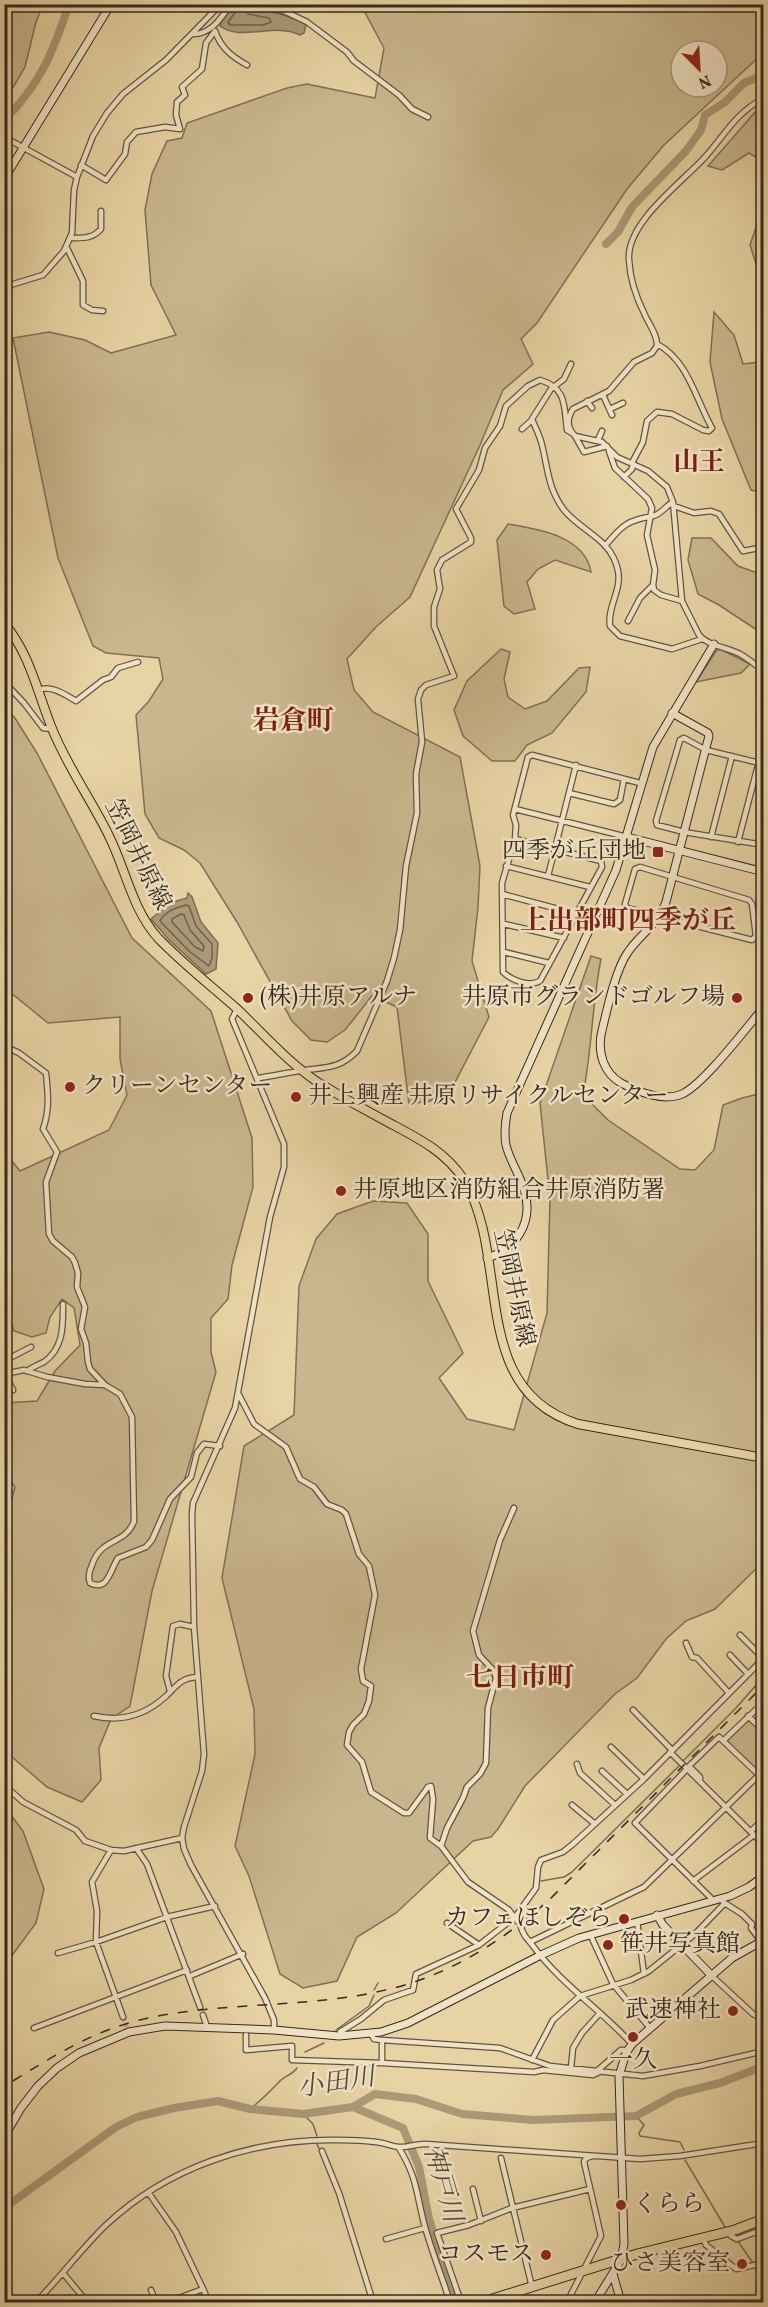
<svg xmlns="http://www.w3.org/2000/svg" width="768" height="2307" font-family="Vollkorn,'Noto Serif JP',serif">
  <rect width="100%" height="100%" fill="#e8d3a4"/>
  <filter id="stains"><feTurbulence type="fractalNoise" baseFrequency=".00333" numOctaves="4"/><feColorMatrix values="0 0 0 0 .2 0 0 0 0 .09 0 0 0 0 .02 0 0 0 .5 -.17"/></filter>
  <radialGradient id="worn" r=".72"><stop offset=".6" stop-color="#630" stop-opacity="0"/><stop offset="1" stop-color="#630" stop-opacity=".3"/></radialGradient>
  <path fill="#cab68e" stroke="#807057" stroke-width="1.5" fill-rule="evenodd" d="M5 4 43 5 36 22 25 67 5 101Z
    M361 5H763V53L664 145 627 189 537 323 521 339 533 364 503 390 480 445 410 597 376 627 347 659 354 690 373 712 460 757 480 866 478 907 472 961 489 1017 453 1086 430 1101 409 1104 397 1007 372 996 345 1030 327 1042 311 1040 292 1021 237 922 200 863 184 850 159 838 145 814 136 715 149 701 163 679 159 658 106 653 93 646 58 558 13 338 49 332 85 340 111 353 176 335 151 285 145 210 152 174 167 141 182 138 187 123 287 88 307 84 375 98 384 48ZM681 51H717V87H681Z
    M757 110 763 124V202L759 159 749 153 722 170 708 166Z
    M763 207 764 286H763L750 245Z
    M714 312 734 335 743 364 760 362 763 355V493L751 490 722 419 710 362Z
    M508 524C538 529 585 536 591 572L555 560 538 569 527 582 535 609 514 614 504 606 497 540Z
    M692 538H711L738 566 763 575V634L719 605 698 594 688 560Z
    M501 649 510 652 504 679 508 697 525 709 547 701 579 668 590 667 586 692 552 733 527 745 515 761H492L463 736 454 710 467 681Z
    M720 649 750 664 741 673 696 682 716 651Z
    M5 708 15 718 37 753 132 938 211 1011 252 1138 253 1187 232 1265 228 1299 211 1318V1352L216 1372 152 1591 130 1706 111 1719 99 1748 101 1780 82 1802 47 1787 5 1751 4 1529 15 1487 5 1471V1403L37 1401 55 1371 80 1345 74 1308 62 1299 50 1317 46 1333 32 1337 14 1331 5 1303 4 1151 20 1171 109 1130 127 1095 120 1059V1017L48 1023 5 988Z
    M591 956 601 959C592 1004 592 1050 583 1095L608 1120 680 1169 695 1170 714 1150 723 1105 742 1098 763 1093V1562L715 1609 686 1621 666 1639 637 1678 615 1694 525 1786 498 1829 491 1837 473 1841 396 1913 357 1937 337 1981 303 1988 280 1974 249 1876 235 1846 255 1754 254 1709 222 1578 244 1446 294 1415 299 1286 316 1239 337 1214 373 1201 407 1203 428 1234V1281L463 1353 439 1378 467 1419 514 1430 547 1313 550 1199 540 1103Z
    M748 1718 763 1733V1767L758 1773 726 1740Z
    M4 1806 23 1831 44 1889 36 1923 5 1965Z"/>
  <path fill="#ab9977" stroke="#7c6c54" stroke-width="1.5" d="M248 4 252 9C271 11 289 15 306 24L304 33 300 35C275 22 241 42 220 26L222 21 234 5Z
    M188 893 192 897 201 922 218 943 216 969 206 974 169 940 151 919 170 903 187 898Z"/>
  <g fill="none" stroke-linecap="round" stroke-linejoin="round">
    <path stroke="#70614c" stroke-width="1.5" d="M238 4 237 10 228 22 230 25H263L271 22 269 18 248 14 244 4
      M186 905 189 906 196 926 212 944V958L209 966 190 952 160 921C165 911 176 908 186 905Z
      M181 914 184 915 190 930 204 946 203 951 195 947 172 922V919Z"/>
    <path stroke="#7c6c54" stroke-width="1.5" d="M683 1761 736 1708 764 1676
      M541 1881 564 1877 572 1872 680 1765
      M374 1990 378 1983
      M336 2030 369 2006 374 1995
      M305 2052 324 2043
      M250 2109C262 2100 271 2090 281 2080 287 2075 293 2074 297 2068
      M303 2114 313 2124 317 2136
      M636 2116 644 2125 639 2133 640 2136 680 2142 684 2150
      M317 2144 320 2151
      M685 2160 725 2227
      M737 2240 753 2263
      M755 2267 764 2282"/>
    <path stroke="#ab9977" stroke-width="8" d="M4 121C41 82 52 55 69 4
      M606 244 618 232 632 207 686 151 701 130 705 115 725 102 744 83 764 75
      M353 2107 403 2128 419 2167 429 2219 456 2302
      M4 2208 116 2127 137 2117 174 2108 218 2101 250 2109 303 2114 353 2107 375 2094 416 2099 462 2114 533 2120 636 2116 676 2094 720 2083 764 2066"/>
    <path stroke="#c4b18a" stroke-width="4.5" stroke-dasharray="4.5 2" stroke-linecap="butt" d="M123 2017 127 2028"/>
    <g stroke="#625441" stroke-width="7">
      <path id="street" d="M256 4 284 11 307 22 347 52 354 61 399 95 412 109 428 117
        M215 31C221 48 231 56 247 65
        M192 34C211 35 221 18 231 4
        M764 98C736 113 726 133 706 156 683 182 626 222 629 260 630 277 636 297 644 313 648 323 658 335 657 346L652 353 634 362 609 391 573 409C567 418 567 428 575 436L602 442 617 457 648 471 667 487 673 502 682 601 699 635C708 646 727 647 740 654 749 659 756 665 764 672
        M4 137 77 177
        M81 165 106 180 125 154 127 142 136 132 165 127 180 129 176 115 177 102 185 95 182 87 202 69 206 43 215 31
        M71 238C83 238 92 239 101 229V211
        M67 248 83 281V305L92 310 103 311
        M4 287 43 275 64 251 72 233 74 190 77 177 93 136 107 113 123 94 166 60 221 4
        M571 364 564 379 551 389 532 419C535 427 540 436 542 445 548 469 548 489 564 510 582 532 612 539 618 571 622 590 607 607 610 626L620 636 672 649 702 639
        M603 395 612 415
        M587 401 592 408
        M610 409 623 403
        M522 429 532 420
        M575 436 584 452 607 446
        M598 440 602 431
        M609 451 615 468 648 499 652 508 647 535 655 570 653 585 654 590 661 595 682 601
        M624 477 632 469 633 461 643 442 647 421 657 412 672 414 703 430 709 431 712 428C696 400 688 360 657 344
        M674 506 694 513 711 511 719 514 743 551 764 547
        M605 546C622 525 628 520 653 516 660 515 667 505 673 502
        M628 621 640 598 653 585
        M4 682 24 703 43 728 52 729
        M38 690C52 685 64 694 76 701L103 680 111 677 118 668 138 662
        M764 764 706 750 684 738 680 740 656 821 657 825 684 832 764 845
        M569 793 614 804 620 800 624 779
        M515 809 627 837
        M711 837 732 756
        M515 839 601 861 602 867 540 981C530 987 512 981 503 972L502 883 515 839 516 825 513 815 528 757 532 755 640 783
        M738 842 764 742
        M506 866 590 887
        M640 867 749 900 752 904 756 936 752 940 627 908 625 904 635 869Z
        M548 876 576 765
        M502 894 577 914
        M504 924 564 938
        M504 952 549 963
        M237 1009 232 1019 284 1144V1167L270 1217 235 1408 193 1503 192 1514 194 1627 204 1754 202 1771 184 1827 182 1838 184 1849 191 1865 265 1998 274 2020V2030
        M4 1046 19 1053 46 1073C48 1094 50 1109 43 1129L57 1152 46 1182 49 1234 53 1241 72 1257 75 1263 78 1273 77 1287 85 1307 81 1329 86 1343 88 1362 90 1369 105 1385
        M258 1078C272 1076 286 1073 300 1071 323 1067 339 1070 357 1051L387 981 394 958 400 930 406 866 417 813 416 774 422 742 418 699 421 690 426 685 454 676 434 626V607L440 589 437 570 442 560 471 542V538L456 509 479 470 485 448 500 426 506 406 528 386 540 380C567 388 564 406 567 430L572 433
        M4 1361 31 1347
        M27 1371C32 1367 38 1365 44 1362 64 1348 63 1325 63 1304
        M4 1374 24 1370 47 1377 85 1384 105 1385 120 1394 132 1417 134 1521C126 1545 101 1537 92 1565 89 1572 88 1576 90 1583 108 1592 110 1570 118 1558L146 1547 152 1540 170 1499 191 1477 197 1453 204 1444 220 1446
        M5 1374 13 1390
        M238 1393 254 1424 286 1447 300 1479 314 1487 327 1504 342 1510 346 1514 359 1554 369 1566 375 1595 361 1669 363 1681 371 1686 369 1701 364 1714 353 1725 349 1732 347 1745 362 1762 371 1792 404 1813H409L428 1787 431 1786 433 1799 430 1838 441 1846 468 1882 509 1910 517 1921
        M740 1635 763 1658
        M686 1643 692 1657 697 1658 729 1693
        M730 1655 748 1674
        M170 1691 166 1676 173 1626 180 1624 194 1627
        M633 1710 672 1750
        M94 1716C121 1722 144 1716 165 1697 176 1687 180 1678 197 1677
        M748 1716 764 1731
        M724 1740 764 1702
        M611 1747 644 1779
        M670 1752 764 1845
        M577 1764 580 1773 615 1805
        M687 1769 635 1823 714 1901
        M602 1771 627 1794
        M700 1781V1777L689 1766 719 1737 759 1775
        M4 1785 23 1802 76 1830 85 1841 111 1850 124 1851 182 1838
        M572 1805 595 1824
        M751 1831 764 1819
        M441 1846 447 1828 463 1798 467 1787 480 1774 486 1763 488 1708 496 1678 494 1671 479 1655 473 1631 500 1540 514 1508
        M136 1848 147 1864 200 2007
        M111 1850 92 1882 97 1911 96 1942 123 2017
        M693 1881 754 1835
        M723 1902 742 1914 752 1924 751 1928 761 1941
        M637 1921 644 1974
        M447 1923 479 1945
        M521 1927C523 1936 528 1939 533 1946 561 1984 601 2010 632 2044
        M590 1934 613 1984 650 2028
        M530 1942 644 1887 764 1770
        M58 1953 96 1942 167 1917 215 1906
        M190 1976 243 1954
        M712 1976 753 2014 764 2020
        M203 2015 207 2027
        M34 2028 187 1970
        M371 2034 374 2039 382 2040 500 2048 550 2066 643 2076 700 2066 764 2051
        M246 2035V2050L292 2046V2060L382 2063
        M339 2036 340 2032 361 2019 384 2000 413 1990 416 1974 479 1945 515 1917 536 1888 538 1867 541 1860 563 1852 573 1844 644 1779 764 1658
        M382 2040V2063L534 2072 543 2070 593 2075 599 2072
        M532 2060 553 2020 580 1996 631 1980 649 1971 695 1934 725 1903
        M571 2068 573 2048 582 2033 600 2013
        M597 2071 621 2050H627
        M399 2148C418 2179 416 2194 425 2227 432 2252 442 2277 450 2302
        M322 2151 339 2193 373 2302
        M501 2158 532 2287
        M473 2189 481 2221
        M148 2192 176 2232 205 2293 207 2302
        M731 2236 737 2239 764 2229
        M703 2238 706 2245 736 2269 764 2263
        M386 2239 425 2228
        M63 2273 87 2302
        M151 2290 156 2302
        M36 2302C60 2278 81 2249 106 2225 168 2167 252 2139 336 2140 351 2140 367 2140 382 2143 387 2144 394 2147 399 2147 408 2148 417 2143 426 2144L640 2159 680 2156 764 2143
        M168 2302 203 2289
        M461 2302 437 2233 469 2225 512 2208 590 2189
        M567 2302 601 2236 584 2162 586 2158 593 2156"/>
    </g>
    <g stroke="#362920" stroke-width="9">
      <path id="secondary" d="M4 179 111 4
        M672 713 708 733 709 736 666 902C658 925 641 933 628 952 615 970 606 1014 601 1035 598 1054 604 1073 621 1083 638 1092 664 1102 682 1094 703 1085 747 1027 764 1007
        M627 837 764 872
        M487 1258C516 1249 533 1223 525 1193 521 1176 510 1162 506 1145 504 1134 505 1124 507 1113L616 870 653 747 714 644
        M657 1915 663 1925 712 1976
        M4 2137 21 2108 38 2086 57 2068 79 2053 129 2032 165 2026 274 2030 339 2036 381 2032 408 2023 541 1955 579 1938 730 1896 749 1887 764 1876
        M613 2274 621 2302
        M595 2302 621 2260 624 2244 619 2076 626 2053 632 2044 732 1958 764 1940"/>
    </g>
    <g stroke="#362920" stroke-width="10">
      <path id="primary" d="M4 623C30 654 37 691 51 726 66 765 91 799 109 836 126 870 132 909 158 938 182 963 209 984 235 1007 263 1033 287 1062 319 1083 340 1096 361 1108 382 1119 413 1136 444 1149 464 1180 512 1260 467 1389 578 1424L764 1458"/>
    </g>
    <g stroke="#362920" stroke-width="11">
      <path id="highway" d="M483 2302 637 2254 735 2230 764 2219"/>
    </g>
    <use href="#street" stroke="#f0e2c4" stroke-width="4.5"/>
    <use href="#secondary" stroke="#f0e2c4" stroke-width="7"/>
    <use href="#primary" stroke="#e8d3a4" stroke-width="8"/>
    <use href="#highway" stroke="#e8d3a4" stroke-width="9"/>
    <path stroke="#362920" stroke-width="1.5" stroke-dasharray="10 10" stroke-linecap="butt" d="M13 2081C55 2055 95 2030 144 2019 232 1999 327 2011 414 1982 465 1965 509 1935 549 1900L764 1685"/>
  </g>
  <g fill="#8f2418" stroke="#f0e2c4" stroke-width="2">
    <rect x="652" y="846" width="12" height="12" rx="3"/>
    <circle cx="248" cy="998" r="6"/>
    <circle cx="737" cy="998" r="6"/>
    <circle cx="70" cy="1087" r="6"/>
    <circle cx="296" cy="1097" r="6"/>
    <circle cx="341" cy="1191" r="6"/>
    <circle cx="624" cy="1919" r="6"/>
    <circle cx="608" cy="1945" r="6"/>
    <circle cx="733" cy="2011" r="6"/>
    <circle cx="633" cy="2037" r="6"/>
    <circle cx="621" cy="2205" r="6"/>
    <circle cx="546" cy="2255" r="6"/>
    <circle cx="742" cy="2264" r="6"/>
  </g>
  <g text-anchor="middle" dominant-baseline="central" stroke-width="5" stroke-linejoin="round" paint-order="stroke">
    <g font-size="24" fill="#362920" stroke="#f0e2c4" text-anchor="end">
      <text x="646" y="852">四季が丘団地</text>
      <text x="260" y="998" text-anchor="start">(株)井原アルナ</text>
      <text x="725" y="998">井原市グランドゴルフ場</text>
      <text x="82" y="1087" text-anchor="start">クリーンセンター</text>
      <text x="308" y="1097" text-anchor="start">井上興産 井原リサイクルセンター</text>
      <text x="353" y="1191" text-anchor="start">井原地区消防組合井原消防署</text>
      <text x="612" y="1919">カフェほしぞら</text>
      <text x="620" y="1945" text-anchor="start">笹井写真館</text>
      <text x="721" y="2011">武速神社</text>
      <text x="633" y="2061" text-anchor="middle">一久</text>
      <text x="633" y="2205" text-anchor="start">くらら</text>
      <text x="534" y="2255">コスモス</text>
      <text x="730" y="2264">ひさ美容室</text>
    </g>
    <g font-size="24" fill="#362920" stroke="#f0e2c4">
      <text transform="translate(137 855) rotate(64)">笠岡井原線</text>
      <text transform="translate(513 1288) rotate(78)">笠岡井原線</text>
    </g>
    <g font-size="26" font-weight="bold" fill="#7a1f14" stroke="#f0e2c4">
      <text x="699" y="463">山王</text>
    </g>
    <g font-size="26" font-style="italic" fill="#594b3a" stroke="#f0e2c4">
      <text transform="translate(336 2083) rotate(-9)">小田川</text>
      <text transform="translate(442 2184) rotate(74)">神戸川</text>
    </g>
    <g font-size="27" font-weight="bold" fill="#7a1f14" stroke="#f0e2c4">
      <text x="293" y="722">岩倉町</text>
      <text x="628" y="922">上出部町四季が丘</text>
      <text x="520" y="1679">七日市町</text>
    </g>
  </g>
  <rect width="768" height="2307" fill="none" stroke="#e8d3a4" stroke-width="24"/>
  <rect x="6" y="6" width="756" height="2295" fill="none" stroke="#362920" stroke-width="3"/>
  <rect x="12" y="12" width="744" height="2283" fill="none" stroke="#362920" stroke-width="1.5"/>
  <g transform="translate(699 69) rotate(156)"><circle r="28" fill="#f0e2c4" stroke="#a69882" stroke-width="1.5"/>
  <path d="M0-4.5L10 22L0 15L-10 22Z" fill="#8f2418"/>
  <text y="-9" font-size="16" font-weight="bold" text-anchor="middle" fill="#362920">N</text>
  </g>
  <rect width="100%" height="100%" filter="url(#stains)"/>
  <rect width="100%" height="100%" fill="url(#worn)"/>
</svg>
